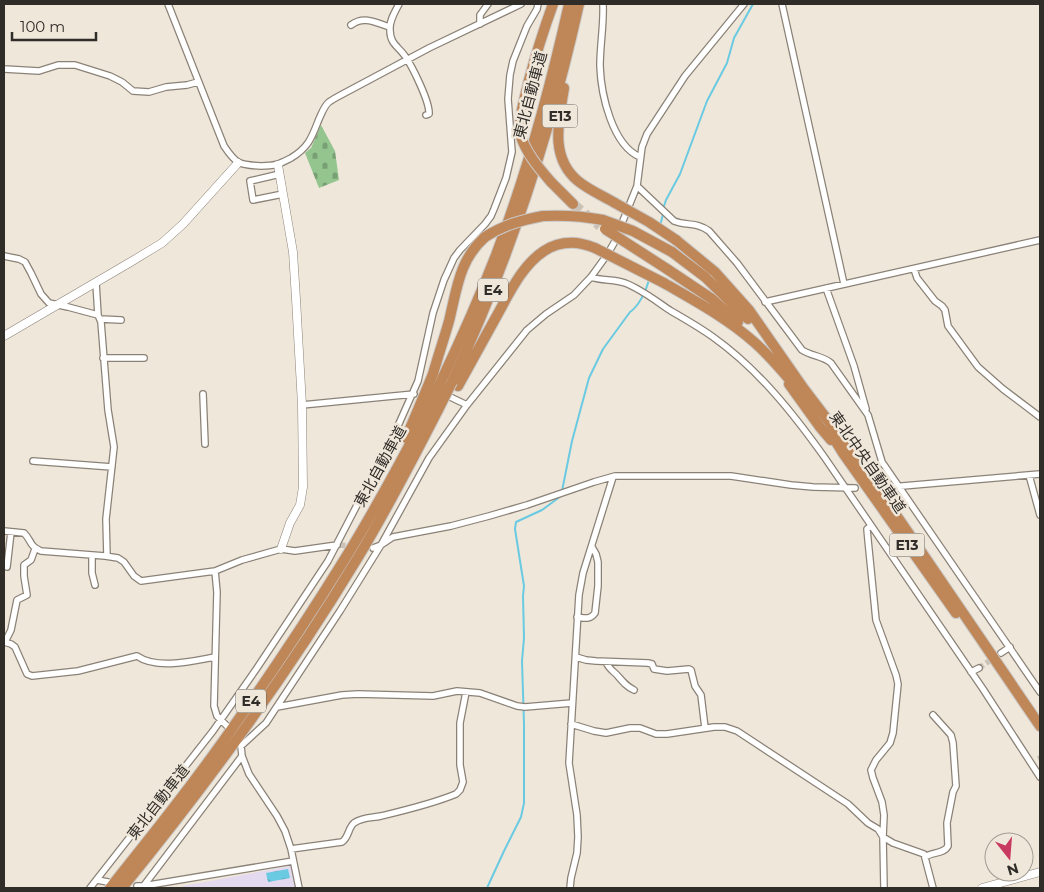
<svg xmlns="http://www.w3.org/2000/svg" width="1044" height="892" font-family="Montserrat,'Noto Sans JP',sans-serif">
  <defs>
    <pattern id="cemetery-stones" width="16" height="16" patternUnits="userSpaceOnUse" patternTransform="scale(1.25)"><rect width="16" height="16" fill="#94c58f"/><path d="M2 7V4a2 2 0 0 1 4 0v3zM10 15v-3a2 2 0 0 1 4 0v3z" fill="#79a075"/></pattern>
    <pattern id="water-waves" width="16" height="10" patternUnits="userSpaceOnUse" patternTransform="scale(1.25)"><rect width="16" height="10" fill="#69cae1"/><path d="M0 5q4-4 8 0t8 0" fill="none" stroke="#57a4b6"/></pattern>
  </defs>
  <rect width="100%" height="100%" fill="#f0e7db"/>
  <path fill="#e3daef" d="M291 866 296 888H184L183 886Z"/>
  <path fill="url(#cemetery-stones)" d="M321 125 335 151 339 180 319 188 305 153 311 148Z"/>
  <path fill="url(#water-waves)" d="M288 869 290 878 268 882 266 873Z"/>
  <g fill="none" stroke-linecap="round" stroke-linejoin="round">
    <path stroke="#69cae1" stroke-width="2" d="M663 209 666 200 680 174 707 101 727 63 734 38 753 4
      M660 226 663 214
      M562 491 572 441 589 378 603 349 630 312C639 306 646 291 649 280
      M487 888 504 851 521 817 524 803V724L522 661 524 638 523 596 524 586 515 529 516 522 542 510 561 496"/>
    <path stroke="#cac2b7" stroke-width="5.5" stroke-dasharray="5.5 3" stroke-linecap="butt" d="M340 545 353 546
      M979 668 1001 653
      M1038 759 1040 758"/>
    <path stroke="#cac2b7" stroke-width="10" stroke-dasharray="10 5" stroke-linecap="butt" d="M573 204 600 226"/>
    <g stroke="#8b8277" stroke-width="8">
      <path id="street" d="M168 4 224 146C236 164 239 165 261 166 276 166 279 164 291 158 309 147 312 137 319 119 322 113 324 106 329 102 332 100 335 98 339 96L429 48 521 4
        M399 4C395 12 389 21 390 30 390 44 398 46 405 56 412 66 430 102 429 114L426 115
        M603 4C604 24 600 45 600 66 601 94 612 145 640 157
        M744 4 685 76 647 134 642 147 637 186 674 221C687 226 697 222 709 231L737 263 802 350C811 356 823 356 831 363L868 415 882 462 1040 692
        M782 4 844 284
        M480 24V15L488 4
        M351 25C364 15 376 23 390 27
        M4 69 39 71 58 65H75L110 76 122 82 133 91 149 92 166 87 187 85 198 82
        M280 174 250 181 253 200 283 194
        M4 256 19 259 25 262 31 273 41 294 49 303 68 307 98 315 101 322 108 410 114 447 106 519 107 556
        M914 269 917 278 935 301 942 306 945 310 948 326 978 367 1003 389 1040 417
        M591 277C602 281 614 279 625 283 641 289 656 301 671 311 685 319 699 327 713 337 758 369 793 413 825 458L983 689 1040 777
        M96 283 98 315
        M826 288 854 366 866 409
        M765 302 1040 240
        M100 319 121 320
        M103 358H144
        M203 394 205 444
        M444 394 467 405
        M302 405 414 394
        M33 461 112 467
        M1029 475 1040 515
        M891 487 1040 474
        M871 526 867 529 868 540 876 620 896 675 898 684 893 733 890 743 876 760 871 770 873 778 882 802 884 815 883 837 884 888
        M4 531 24 533C32 541 29 546 41 551L105 556 118 558 124 562 134 576 141 581 215 571 242 560 281 549 295 551 337 545
        M373 548 381 545 429 458 467 405 527 330 546 314 574 295 591 277 607 255 614 243 637 186
        M92 555V573L95 585
        M7 567 11 532
        M215 571 217 592 214 706 217 716 227 726
        M577 617C585 618 590 620 595 613L598 586V562L596 554 592 547
        M4 642 11 644 15 647 27 674 32 676 78 671 137 656C157 670 193 661 215 657
        M5 642 11 630 17 600 27 595 24 576V565L31 560 35 549
        M1001 653 1010 647
        M576 657 586 660 596 661 648 663 652 664 654 669 667 671 689 669 691 670 695 686 701 695 705 728
        M606 662C608 668 613 671 617 675 623 682 626 686 634 690
        M971 672 979 668
        M277 707 342 695 358 694 433 696 457 691 480 693 517 706 525 707 572 703
        M571 724 594 731 606 733 630 728H640L656 734H667L714 727H725L737 731 848 804 868 823 878 829 883 837 893 843 924 854 933 888
        M242 756 249 774 277 816 285 831 291 849 299 888
        M291 849 342 842C349 837 348 828 354 823 362 817 372 818 381 816 406 810 432 804 456 794L460 790 463 782 460 765V723L466 692
        M925 857C932 852 944 854 948 846L947 823 953 792 956 786 953 743 951 735 933 715
        M97 880 108 882
        M137 886H143L293 861
        M90 888 213 731 257 668 328 561 397 428 418 381 433 313 444 280 454 258 460 250 485 224 491 216 494 209 506 178 512 152 508 99 510 75 513 61 527 26 537 9 538 4
        M142 888 242 756 241 746 266 723 340 611 381 545 393 537 451 526 489 516 527 505 594 482 615 476H731L791 485 813 487 855 488
        M570 888 571 878 577 853 578 837 577 815 569 763 579 595 583 573 613 477"/>
    </g>
    <g stroke="#8b8277" stroke-width="9">
      <path id="secondary" d="M278 165 293 252 296 299 302 405 303 487 300 505 290 523 281 549
        M4 336 129 263 162 243 183 224 238 163
        M982 888 1040 872"/>
    </g>
    <g stroke="#c9c8c7" stroke-width="12">
      <path id="highway" d="M564 88C559 120 549 157 578 181 589 190 603 196 615 203
        M520 134C519 115 525 98 529 80 536 54 544 29 553 4
        M551 182 573 204
        M543 216C563 215 583 216 603 220
        M676 240 715 272 749 310 804 389 849 448 903 525 1040 726
        M672 252 705 277 748 319
        M667 269 712 299 738 322
        M664 283C695 301 727 318 754 342 769 355 782 371 796 387
        M433 374C438 356 444 339 449 321 457 289 459 260 485 237
        M443 377C462 337 480 296 496 255 527 173 550 89 569 4
        M452 382C509 261 550 134 579 4
        M789 384 820 427 831 440
        M458 386C470 364 483 341 495 319 508 296 521 266 544 251 561 240 578 241 595 248
        M830 432 843 453 956 613
        M406 438 420 405
        M110 888C154 833 198 778 238 720 276 667 312 612 346 557 376 508 403 458 429 408
        M122 888C207 784 287 675 357 559 386 511 412 461 438 410"/>
    </g>
    <use href="#street" stroke="#fff" stroke-width="5.5"/>
    <use href="#secondary" stroke="#fff" stroke-width="8"/>
    <use href="#highway" stroke="#bf8657" stroke-width="10"/>
    <g stroke="#c9c8c7" stroke-width="12" stroke-linecap="butt">
      <path id="highway-bridge" d="M520 134C526 153 538 167 551 182
        M615 203 649 222 676 240
        M603 220 633 231 672 252
        M605 229 667 269
        M485 237C503 225 522 220 543 216
        M595 248 664 283
        M420 405 433 374
        M429 408 443 377
        M438 410 452 382"/>
    </g>
    <use href="#highway-bridge" stroke="#bf8657" stroke-width="10"/>
  </g>
  <g text-anchor="middle" dominant-baseline="central" stroke-width="5" stroke-linejoin="round" paint-order="stroke">
    <g fill="#f0e7db" stroke="#6a655e" stroke-width="1">
      <rect x="542.5" y="104.5" width="35" height="23" rx="4"/>
      <rect x="478" y="278.5" width="30" height="23" rx="4"/>
      <rect x="889.5" y="533.5" width="35" height="23" rx="4"/>
      <rect x="236" y="689.5" width="30" height="23" rx="4"/>
    </g>
    <g font-size="14" font-weight="bold" fill="#302d28">
      <text x="560" y="116">E13</text>
      <text x="493" y="290">E4</text>
      <text x="907" y="545">E13</text>
      <text x="251" y="701">E4</text>
    </g>
    <g font-size="15" fill="#302d28" stroke="#f0e7db">
      <text transform="translate(530 95) rotate(-75)">東北自動車道</text>
      <text transform="translate(868 462) rotate(55)">東北中央自動車道</text>
      <text transform="translate(380 466) rotate(-61)">東北自動車道</text>
      <text transform="translate(158 802) rotate(-52)">東北自動車道</text>
    </g>
  </g>
  <rect width="1044" height="892" fill="none" stroke="#302d28" stroke-width="10"/>
  <g transform="translate(1009 857) rotate(163)"><circle r="24" fill="#f0e7db" stroke="#a39d93"/>
  <path d="M0-4L9 19L0 12L-9 19Z" fill="#c93a60"/>
  <text y="-8" font-size="14" font-weight="bold" text-anchor="middle" fill="#302d28">N</text>
  </g>
  <path d="M12 32v8h84v-8" fill="none" stroke="#302d28" stroke-width="2.5"/>
  <text x="20" y="32" font-size="15" fill="#302d28" stroke="#f0e7db" stroke-width="4" paint-order="stroke">100 m</text>
</svg>
